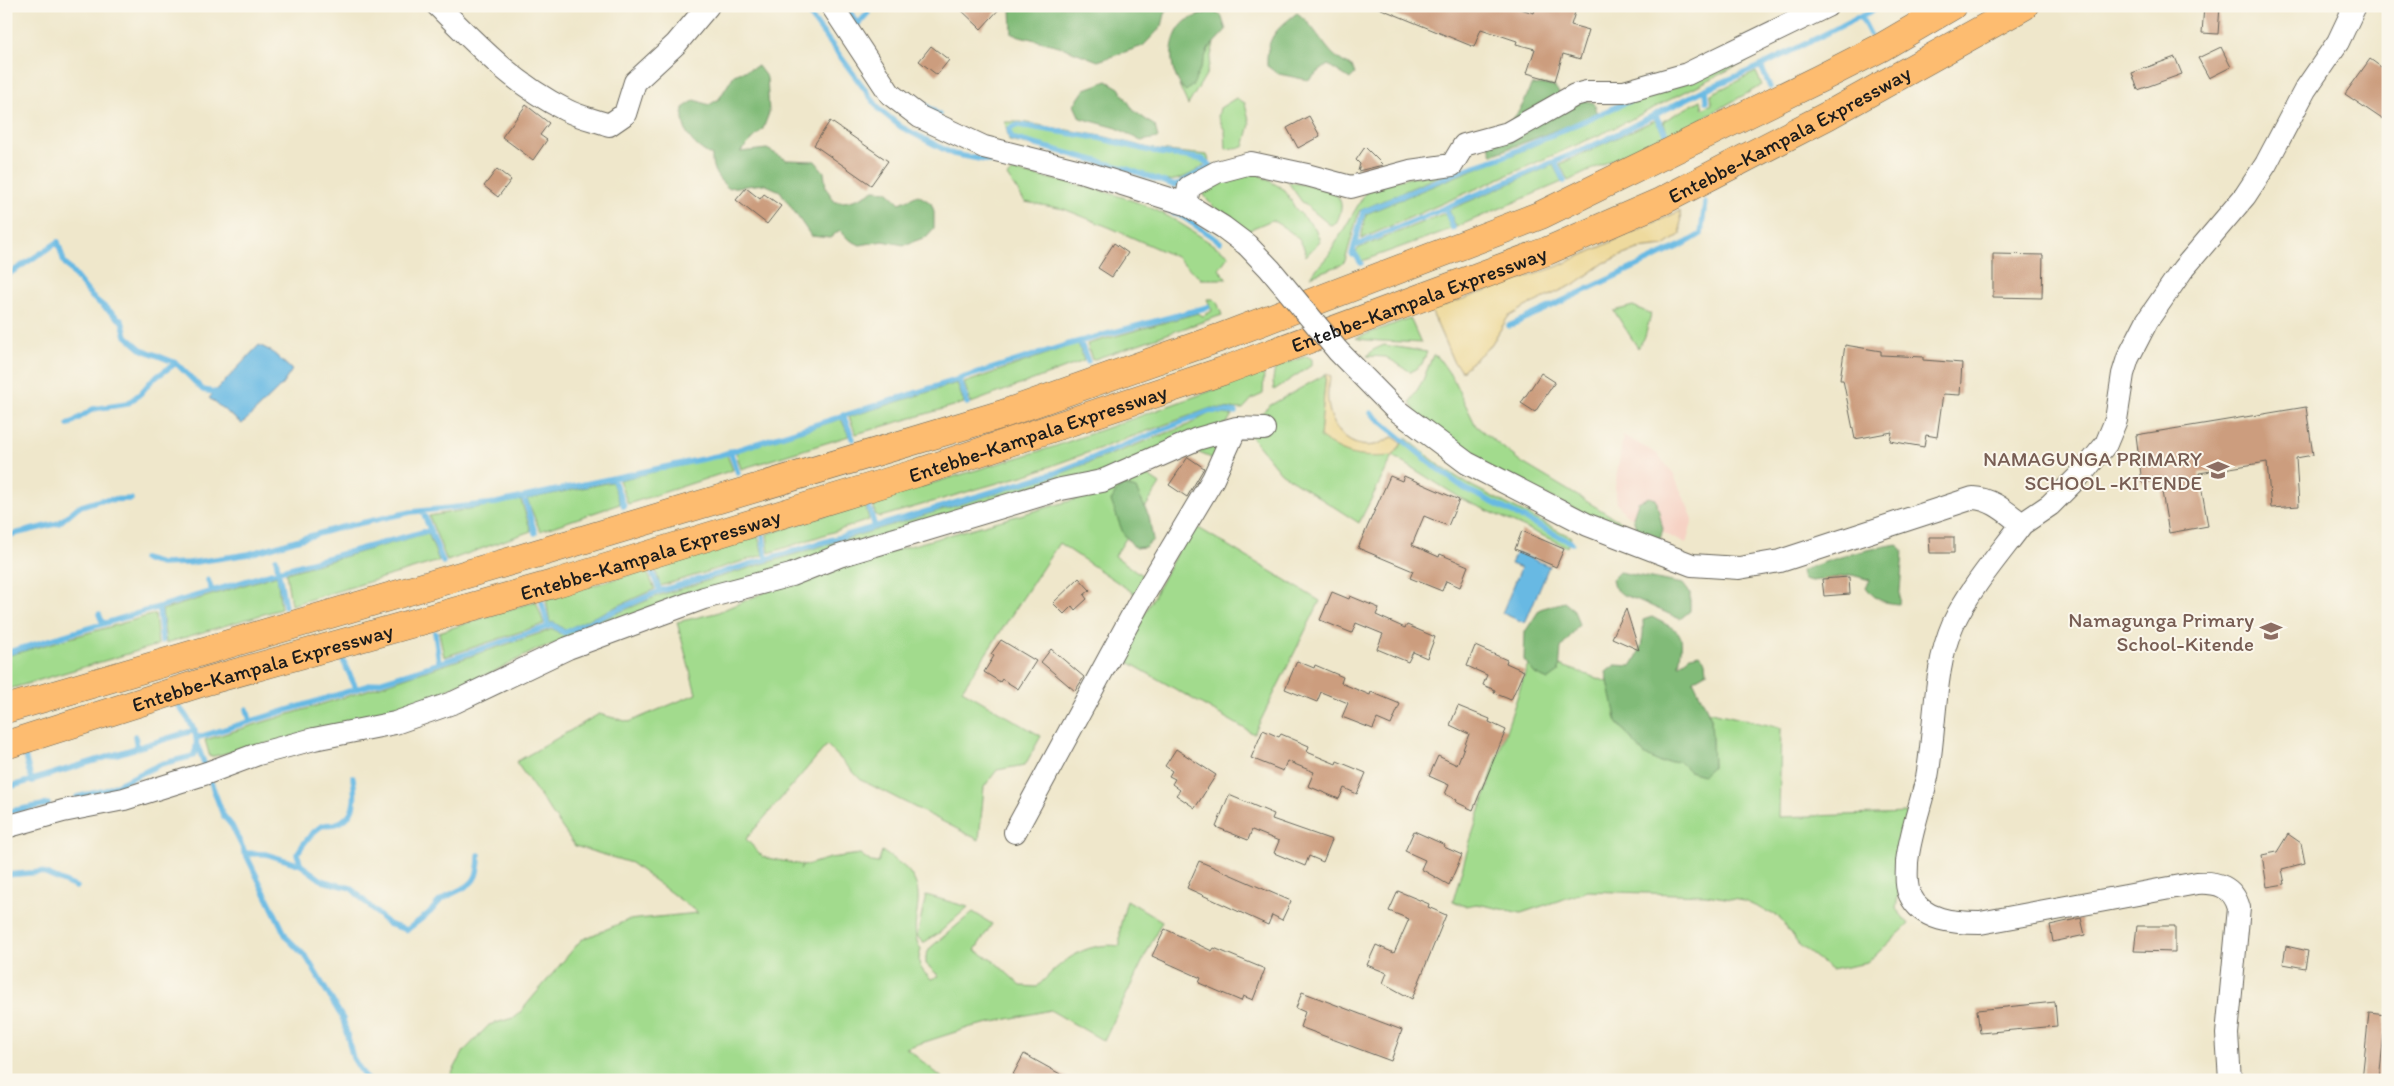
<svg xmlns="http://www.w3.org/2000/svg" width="2394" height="1086" font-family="Itim,sans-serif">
  <rect width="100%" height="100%" fill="#fbf7ec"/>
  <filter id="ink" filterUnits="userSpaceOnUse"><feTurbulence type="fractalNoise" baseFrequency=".02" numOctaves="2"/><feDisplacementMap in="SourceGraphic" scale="10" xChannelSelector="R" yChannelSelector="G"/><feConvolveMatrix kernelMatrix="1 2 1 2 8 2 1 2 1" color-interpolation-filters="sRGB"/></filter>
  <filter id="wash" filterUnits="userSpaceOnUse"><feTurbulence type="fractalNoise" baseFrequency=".0096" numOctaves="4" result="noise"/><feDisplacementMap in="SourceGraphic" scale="20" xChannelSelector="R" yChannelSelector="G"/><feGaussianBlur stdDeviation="1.12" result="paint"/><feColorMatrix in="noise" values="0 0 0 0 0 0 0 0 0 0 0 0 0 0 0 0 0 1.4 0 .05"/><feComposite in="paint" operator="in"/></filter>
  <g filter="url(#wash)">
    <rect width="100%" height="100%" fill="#efe7cb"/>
    <path fill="#f6d2c4" d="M1623 435 1657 454 1673 473 1693 519 1686 544 1624 513 1617 503 1615 487Z"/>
    <path fill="#a2db8d" stroke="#5f7c54" d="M1214 43 1207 73 1188 105 1179 85 1186 91C1201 79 1200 56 1214 43Z
      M1753 47 1754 57 1606 132 1361 239 1366 214 1464 173 1515 154Z
      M1756 72 1762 85 1669 137 1663 121 1701 100 1703 109 1712 104 1711 94Z
      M1236 98 1245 103 1250 124 1244 147 1226 149 1225 131 1218 117 1220 108Z
      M1655 120 1664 135 1568 181 1560 164Z
      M1005 122H1021L1102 136 1157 150 1207 155 1209 160C1199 172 1178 182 1163 181L1100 160 1009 141Z
      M1553 165 1562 182 1456 227 1449 210Z
      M1453 170 1359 211 1345 261 1341 265 1310 276 1328 256 1370 185Z
      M1012 171C1055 180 1098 187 1139 203 1172 215 1200 237 1229 255L1219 269 1227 279H1201L1176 257 1111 228 1064 209 1025 202 1007 176Z
      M1253 171 1285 190 1295 208 1315 228 1320 241 1306 256C1303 236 1287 230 1272 220L1253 228 1243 236 1208 201 1201 189Z
      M1288 182C1313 187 1356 186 1336 223L1330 225 1302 202Z
      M1445 213 1451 229 1362 261 1356 252 1359 248Z
      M1207 299H1213L1217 302 1222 315 1092 360 1087 344 1198 313 1203 316 1212 311Z
      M1633 306 1651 314 1645 337 1638 348 1614 311Z
      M1410 318 1421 343C1410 342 1361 341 1356 338Z
      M1078 343 1084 361 971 403 964 383Z
      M1384 345 1427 352 1422 364 1411 372 1386 357 1367 356 1373 350Z
      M1433 355 1438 357 1452 377 1476 426 1521 462 1621 522 1623 527 1618 529 1492 470 1416 413 1410 402 1423 380Z
      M1307 356 1312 359V365L1274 390 1273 380 1275 367Z
      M1264 372 1263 394 1252 399 1243 409 1211 408 1029 474 880 517 875 514 873 501 1053 447Z
      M1326 374 1320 437 1393 456 1406 438 1443 468 1468 484 1571 537 1567 547 1462 499 1393 456 1359 523 1281 473 1245 429 1269 406Z
      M957 383 964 403 856 434 849 417Z
      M1210 413 1232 415 1227 423 1112 470 538 649 493 672 456 685 415 708 210 757 205 740 371 689 553 629 563 636 660 595 1057 475 1188 425Z
      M841 419 849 436 741 469 736 452Z
      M1228 433 1216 460 1185 447Z
      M727 455 733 470 628 504 619 480Z
      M1138 469 1160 484 1115 556 1146 578 1138 596 1059 543 962 690 1041 736 1025 765 997 770 984 787 979 840 861 780 827 745 746 839 763 857 802 865 800 869 803 866 830 858 860 854 871 862 878 863 882 851C891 858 903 864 910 873 930 901 905 923 921 950 916 964 921 970 931 979L939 976 926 964V956L930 948 973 912 992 924 975 950 995 962 1021 986 1037 987C1060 963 1083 941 1120 946V927L1127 900 1162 921 1104 1041 1050 1010 971 1027 906 1048 945 1080H448L464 1051 489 1025 516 1017 581 940 628 920 698 913 631 863 575 846 516 762 599 714 629 722 696 694 677 622 716 613 803 576 1084 497Z
      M612 482 620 504 540 531 527 499Z
      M521 500 531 531 447 561 429 516Z
      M865 503 869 520 769 553 767 534Z
      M1192 524 1320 601 1254 734 1121 658Z
      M428 533 439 561 291 605 286 573Z
      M758 536 763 555 660 586 655 567Z
      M646 570 655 589 565 630 554 622 550 623 546 599Z
      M277 575 281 609 166 643 162 610Z
      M536 601 544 624 444 657 439 632Z
      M155 614 158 645 6 690V656Z
      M1531 655 1622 687 1615 716 1617 722 1644 754 1660 763 1679 761 1689 771 1713 767 1711 718 1707 711 1781 728 1779 817 1910 813 1896 909 1909 924 1867 963 1831 970 1798 944 1779 917 1744 901 1706 895 1588 891 1521 913 1477 904 1465 906 1453 901 1470 841Z
      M926 895 968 907 939 933 923 943 917 936Z"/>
    <path fill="#81bb78" stroke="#4e6c4a" d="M1011 6H1167L1162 26 1143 46 1098 61 1059 46 1012 34Z
      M1211 11 1221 15 1226 30 1209 48 1193 85 1186 91C1168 76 1166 37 1186 21 1192 17 1204 14 1211 11Z
      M1297 13C1320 29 1325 57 1352 66L1355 74 1350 79 1328 65 1308 80 1279 74 1267 66C1266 38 1276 29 1297 13Z
      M758 66 767 78 769 113 763 129 740 152 767 149 787 160 815 161 824 172 826 188 835 202C850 203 862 198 874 190L887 191 900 203 918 195 931 203 934 211V228L926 237 904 245 883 241 860 245 848 239 840 230 830 238 811 236 780 191 764 184 728 188C718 179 711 170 712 156 692 145 681 132 683 108L695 100 709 105 719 99 734 75Z
      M1107 81 1119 88 1134 111 1155 126 1158 138 1141 141 1117 128 1080 118 1074 105 1085 89Z
      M1542 84 1555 87 1568 105 1581 99 1594 103 1598 114 1492 155 1487 139C1512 122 1521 114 1531 85Z
      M1124 485 1136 489 1149 516 1153 540 1145 547 1135 548 1123 533 1111 501 1117 490Z
      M1649 497 1656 499 1663 529 1658 546 1639 540 1633 517 1638 502Z
      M1897 544 1903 551 1899 604C1883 603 1875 600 1866 587L1870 580 1852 575 1812 581 1803 579 1801 571C1832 558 1864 550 1897 544Z
      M1619 572 1683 584 1690 593V611L1680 619 1638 600 1623 595 1614 587 1612 579Z
      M1564 602 1574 610 1579 625 1561 648 1559 672 1548 680 1535 674 1524 660 1525 632 1540 609Z
      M1652 617C1684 634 1684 630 1679 665L1691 656 1699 654 1706 662 1707 672 1693 680 1711 718 1713 766 1703 775 1689 771 1679 761 1660 763 1644 754 1617 722 1606 672 1615 665 1631 666C1642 650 1644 639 1643 620Z"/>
    <path fill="#eeda9e" stroke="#857b5d" d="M1680 211 1681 234 1664 246 1638 249 1604 263 1575 284 1527 306 1508 317 1491 345 1462 371 1453 361 1431 310 1556 267Z
      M1326 374 1331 376C1320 406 1337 452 1375 445 1380 444 1387 439 1393 437L1402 443 1393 456C1361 458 1346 457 1320 437Z"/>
    <path fill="#67b9e3" stroke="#426a80" d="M259 345 271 351 292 370 282 385 242 424 209 398Z
      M1516 552 1549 566 1525 623 1502 613 1521 568 1511 564Z"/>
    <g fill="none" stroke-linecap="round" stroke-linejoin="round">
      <path stroke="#67b9e3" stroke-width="5.5" d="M803 6 880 110 901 127 953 154 990 161
        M846 6 858 24 868 13
        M1861 17 1870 34
        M1761 66 1770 87
        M1706 89 1707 101
        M915 98 939 115
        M1655 115 1666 134
        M1018 125 1099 138 1155 152 1202 159 1211 166 1179 184 1173 185 1127 169 1011 138 1009 129Z
        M1555 162 1564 181
        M1162 207 1183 217 1220 242
        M1446 209 1453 228
        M1355 246 1603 141 1706 89 1761 66 1881 6
        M1353 251 1361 263
        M1352 255 1363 212 1463 170 1500 158 1629 101
        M6 276 58 242 64 262 92 297 122 321 126 336 141 349 176 363 203 390 219 393
        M1509 326 1686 243 1701 234 1705 203
        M1080 341 1088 362
        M959 378 967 403
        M1371 413 1434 466 1464 488 1572 543
        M843 415 853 439
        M68 425 93 409 127 404 141 393 152 380 176 363
        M730 451 738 473
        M613 478 624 506
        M524 497 535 533
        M869 507 875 527
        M423 512 443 562
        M6 536 59 523 78 507 100 500 131 499
        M763 536 766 560
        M143 559 161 564 189 563 249 554 338 528 411 512 496 503 717 456 1066 345 1208 307
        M276 559 285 606
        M651 570 660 591
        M208 580 212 591
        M542 603 548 626
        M159 609 162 641
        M99 614 103 624
        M435 633 439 663
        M6 653 279 571 430 530
        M342 658 356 688
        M247 709 250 721
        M135 736 137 748
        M196 738 412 672 553 625 564 633 660 591 1055 473 1210 411 1235 412
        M198 747 206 768
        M25 756 32 782
        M209 777 223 815 232 826 287 938 307 958 343 1019 353 1058 367 1080
        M6 788 195 730
        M77 797 106 790 161 764 193 756C204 735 187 718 175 701
        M6 812 48 804
        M244 853 266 854 301 865 323 881 351 888 388 924 407 930C414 924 422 919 429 913 433 910 436 904 440 901 464 884 479 891 479 855
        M301 865 297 854C303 844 310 834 320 827 324 824 330 825 335 824 357 818 356 796 353 778
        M6 875 41 872 76 887"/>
    </g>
    <g id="blocks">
      <path fill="#cc9d7e" d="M957 6H1002L981 29Z
        M1374 6H1511L1534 13 1536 6H1577L1571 25 1589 30 1580 59 1563 54 1555 81 1527 73 1535 49 1516 44 1517 41 1481 29 1474 47Z
        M2204 6H2220L2218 34 2202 33Z
        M931 46 949 60 937 75 919 61Z
        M2221 47 2231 67 2209 78 2198 58Z
        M2175 57 2182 74 2138 90 2132 73Z
        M2370 59 2388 72V111L2382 119 2345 94Z
        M526 105 549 123 540 135 547 140 533 160 502 137Z
        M1309 116 1320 136 1298 148 1287 128Z
        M830 121 888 161 871 185 814 145Z
        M1365 147 1383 165 1358 171 1360 164 1356 160Z
        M497 169 511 180 498 197 484 186Z
        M746 188 760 199 764 194 781 206 767 224 736 200Z
        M1114 243 1128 253 1112 277 1098 268Z
        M1993 254 2043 255 2042 298 1993 297Z
        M1845 345 1881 351V355L1923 357V360L1962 363 1960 395 1943 394 1937 437 1926 435 1924 447 1890 441 1892 432 1855 439 1843 380H1840Z
        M1541 373 1555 382 1535 412 1521 403Z
        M2306 407 2313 455 2296 458 2299 506 2271 508 2267 462 2199 473 2208 526 2169 533 2160 480 2142 483 2136 435Z
        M1188 457 1204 468 1187 497 1169 485Z
        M1390 476 1402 481 1404 476 1459 500 1448 526 1424 516 1412 545 1439 557 1440 554 1468 566 1460 587 1446 581 1442 591 1410 578 1413 571 1358 548Z
        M1522 531 1564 549 1556 567 1515 549Z
        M1929 537H1954V553H1930Z
        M1849 577 1850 594 1824 596 1822 579Z
        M1079 578 1090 590 1084 595 1087 599 1075 610 1072 606 1064 614 1053 603Z
        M1332 592 1349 599 1350 596 1379 608 1376 615 1405 628 1407 625 1435 637 1427 658 1413 652 1408 662 1377 649 1383 634 1356 623 1352 633 1320 620Z
        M1626 609 1639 650 1612 638Z
        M1001 640 1036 661 1018 689 1002 679 1000 682 984 672 994 656 991 654Z
        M1475 646 1507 660 1506 663 1524 671 1511 700 1494 693 1495 690 1483 685 1487 675 1467 666Z
        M1051 649 1084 677 1075 691 1041 662Z
        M1297 661 1314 668 1315 665 1343 677 1341 683 1370 695 1371 692 1400 704 1391 725 1377 719 1373 729 1342 717 1348 703 1321 692 1317 702 1285 689Z
        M1458 706 1490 719 1489 722 1506 730 1473 810 1456 802 1457 800 1445 794 1449 785 1429 776 1438 756 1457 765 1469 734 1450 725Z
        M1263 730 1279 737 1281 734 1309 746 1307 752 1336 764 1337 761 1366 773 1357 794 1344 788 1339 799 1308 786 1314 772 1287 761 1283 771 1251 758Z
        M1176 749 1216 775 1195 808 1176 795 1180 790 1172 784 1175 779 1169 776 1172 771 1165 766Z
        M1229 795 1274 814 1272 819 1332 840 1323 862 1309 856 1305 866 1274 853 1279 841 1252 830 1248 840 1216 827Z
        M1414 831 1445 845 1444 847 1462 855 1449 885 1421 869 1425 860 1405 851Z
        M2288 834 2301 843 2305 863 2282 869 2285 884 2267 887 2262 855 2277 852Z
        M1199 861 1291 901 1282 920 1272 915 1268 925 1187 888Z
        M1398 891 1429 904 1428 907 1446 915 1412 999 1383 983 1387 973 1367 965 1376 945 1394 953 1409 919 1389 911Z
        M2081 918 2085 935 2053 942 2050 925Z
        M2137 926H2175V952L2134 951Z
        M1165 929 1212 951 1214 948 1265 969 1253 1000 1243 996 1241 1001 1199 983 1201 978 1152 956Z
        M2286 946 2308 951 2305 968 2283 964Z
        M1302 992 1402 1030 1391 1061 1300 1027 1305 1012 1296 1008Z
        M2055 1002 2057 1026 1980 1033 1977 1010Z
        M2369 1013 2386 1015 2379 1080H2362Z
        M1024 1054 1071 1080H1010Z"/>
    </g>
  </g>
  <g filter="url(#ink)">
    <use href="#blocks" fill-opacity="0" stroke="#666359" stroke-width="1"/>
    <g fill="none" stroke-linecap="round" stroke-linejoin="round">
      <g stroke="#666359" stroke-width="24">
        <path id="street" d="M438 6C478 46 515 85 566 110 579 117 595 120 609 125L625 114 635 82 676 44 708 6
          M832 6 890 94 920 117 984 147 1084 172 1186 204 1223 227 1247 245
          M1186 204 1189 187 1217 172 1251 163 1307 175 1351 187 1410 171 1452 165 1464 145 1508 133 1575 95 1586 92H1624L1687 74 1827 6
          M1395 409 1467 463 1588 525 1692 565 1739 568 1780 561 1973 498C1993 499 2007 513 2022 524 1998 556 1970 588 1953 624 1933 669 1936 728 1927 777 1921 805 1910 833 1907 862 1907 873 1905 885 1910 895 1922 921 1955 923 1980 923L2197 883C2217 882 2233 886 2239 908L2227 1034 2230 1080
          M2022 524 2050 505 2084 471 2106 444 2116 420 2123 374 2128 358 2147 321 2183 269 2245 196 2266 164 2305 90 2338 42 2355 6
          M6 827 63 811 124 799 207 773 258 754 314 739 395 723 455 702 568 648 704 598 791 575 839 556 1061 489 1102 481 1197 439 1236 428 1264 429
          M1015 832 1139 603 1213 479 1236 428"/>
      </g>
      <g stroke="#666359" stroke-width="29">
        <g id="highway">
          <path d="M6 709 549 550 1003 414 1219 338 1541 215 1821 78 1882 47 1952 6"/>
          <path id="s1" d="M6 745 207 681 553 584 917 473 1223 371 1547 251 1662 201 1827 116 2024 6"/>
        </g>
      </g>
      <use href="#street" stroke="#fff" stroke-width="22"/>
      <use href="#highway" stroke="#fdbc6f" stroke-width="28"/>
      <g stroke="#666359" stroke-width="24" stroke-linecap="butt">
        <path id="street-bridge" d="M1247 245 1270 269 1338 351 1395 409"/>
      </g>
      <use href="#street-bridge" stroke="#fff" stroke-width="22"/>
    </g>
  </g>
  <defs>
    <g id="school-bare" transform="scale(1.725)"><path d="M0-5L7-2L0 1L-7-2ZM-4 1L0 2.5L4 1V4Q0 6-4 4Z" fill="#8d6e63" stroke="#fbf7ec" stroke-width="2.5" paint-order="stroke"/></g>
  </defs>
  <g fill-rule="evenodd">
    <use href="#school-bare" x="2218" y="470"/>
    <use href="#school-bare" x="2271" y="631"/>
  </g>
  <g text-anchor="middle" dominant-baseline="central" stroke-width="4" stroke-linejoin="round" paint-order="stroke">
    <g font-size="21" fill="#1c1c1c" stroke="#fbf7ec">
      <text stroke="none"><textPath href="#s1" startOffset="1888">Entebbe-Kampala Expressway</textPath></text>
      <text stroke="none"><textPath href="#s1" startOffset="1482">Entebbe-Kampala Expressway</textPath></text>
      <text stroke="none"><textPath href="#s1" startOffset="1078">Entebbe-Kampala Expressway</textPath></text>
      <text stroke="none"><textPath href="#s1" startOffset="672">Entebbe-Kampala Expressway</textPath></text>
      <text stroke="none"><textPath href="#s1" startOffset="268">Entebbe-Kampala Expressway</textPath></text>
    </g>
    <g font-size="21" fill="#785e54" stroke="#fbf7ec" text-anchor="end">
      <text x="2202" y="458">NAMAGUNGA PRIMARY<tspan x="2202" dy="24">SCHOOL -KITENDE</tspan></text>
      <text x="2254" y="619">Namagunga Primary<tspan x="2254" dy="24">School-Kitende</tspan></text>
    </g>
  </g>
  <rect width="2394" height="1086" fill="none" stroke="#fbf7ec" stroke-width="25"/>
</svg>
